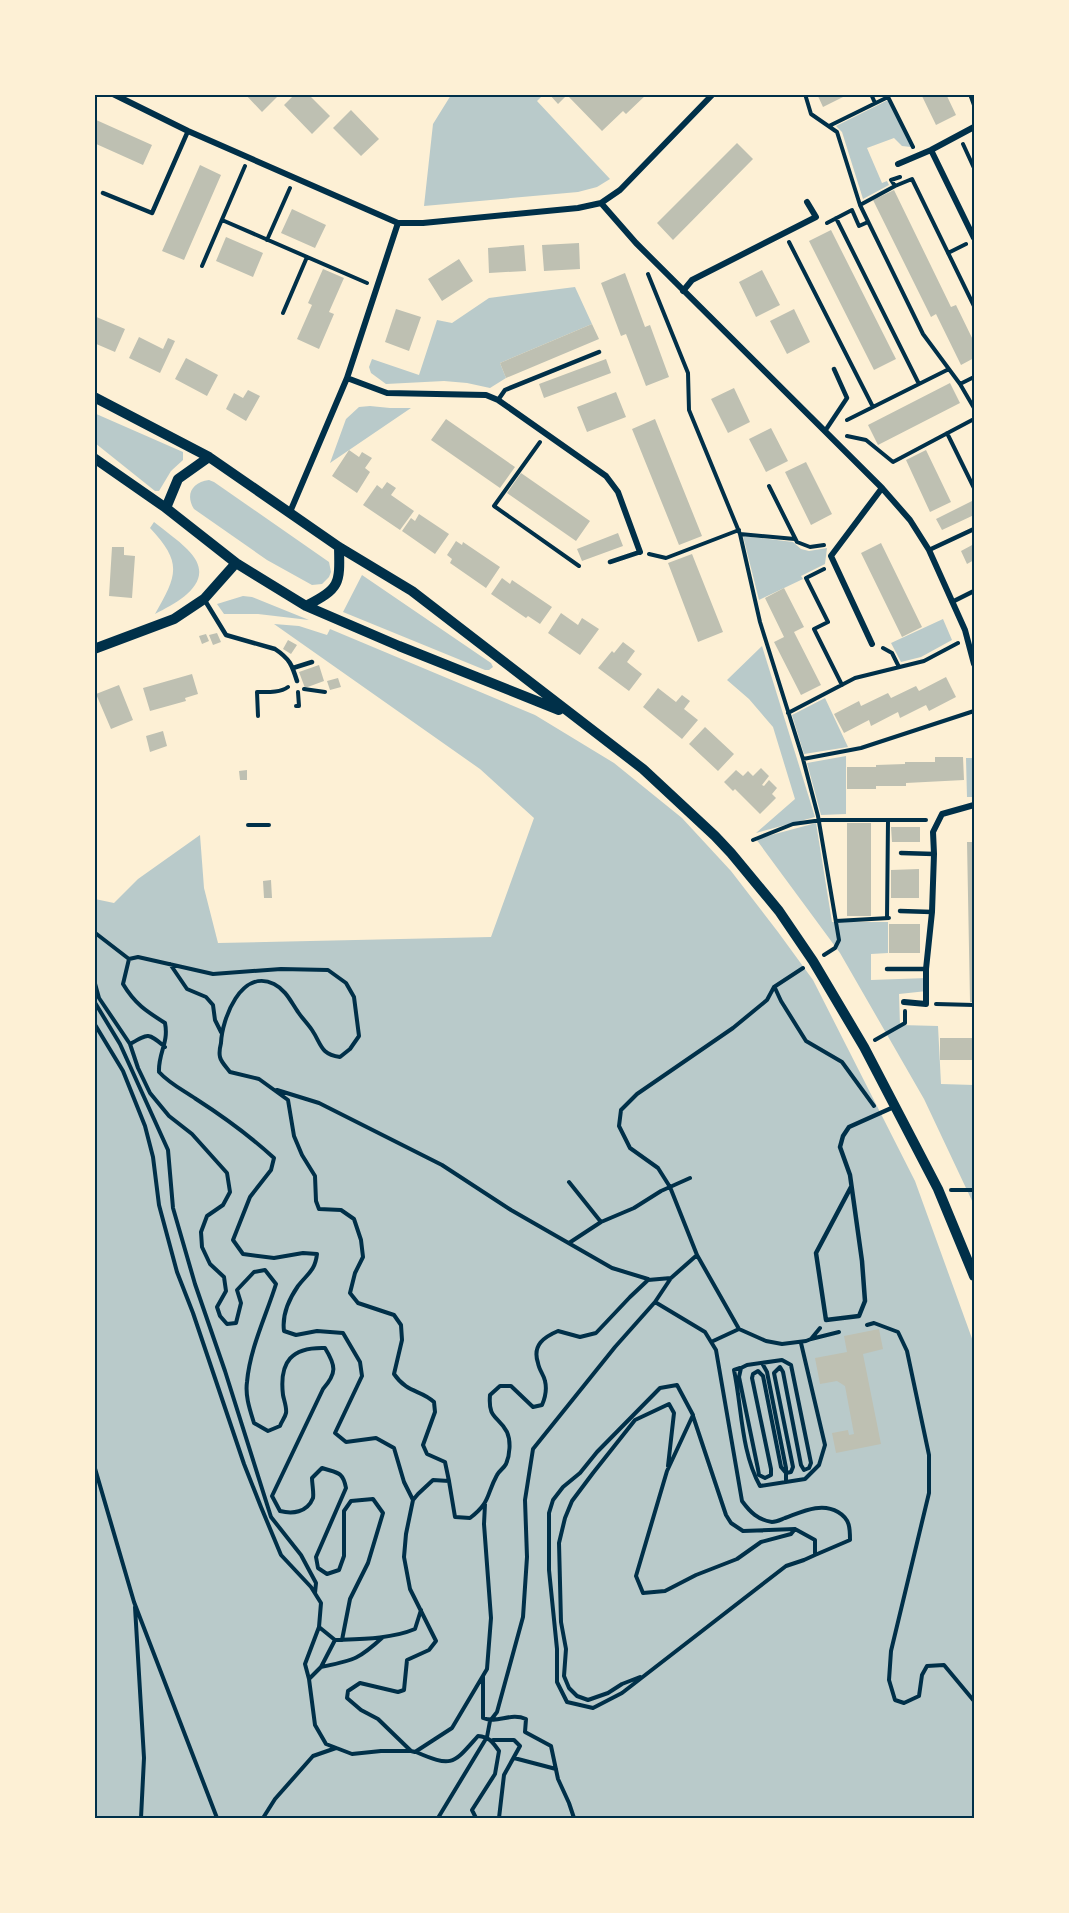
<svg xmlns="http://www.w3.org/2000/svg" width="1069" height="1913" font-family="'Varela Round',sans-serif">
  <rect width="100%" height="100%" fill="#fdf0d5"/>
  <path fill="#b9caca" d="M451 95H543L537 101 610 179 597 187 578 192 424 206 433 124Z
    M888 100 911 147 902 146 894 138 867 148 882 183 887 181 889 185 863 199 842 132 836 126Z
    M575 287 592 324 500 363 506 378 490 388 467 383 444 381 386 384 371 373 369 367 372 359 419 375 437 320 452 323 489 298Z
    M370 406 390 408H411L330 463 346 419 359 407Z
    M94 413 183 452V460L171 471 159 491H155L95 443Z
    M209 480 214 482 329 562 331 572 329 577 322 584 312 585 267 560 194 509C185 495 192 482 209 480Z
    M154 522C165 531 177 539 187 549 219 580 181 601 155 614 177 575 183 563 150 528Z
    M743 536 793 542 801 549 809 551 827 548 825 564 801 576 803 579 759 600Z
    M362 575 491 663 493 667 489 670H485L343 612Z
    M243 596 252 597 309 620 258 614H224L217 604Z
    M943 619 952 640 921 657 901 662 891 643Z
    M274 624 299 626 327 635 330 629 535 715 614 763 682 818 731 871 778 932 813 980 915 1181 974 1344V1818H95V899L114 903 138 879 200 835 204 888 218 943 491 937 534 818 480 769Z
    M762 646 815 817 756 833 795 799 773 727 749 699 727 680Z
    M825 698 848 747 804 754 792 715Z
    M846 756V814L821 815 807 763Z
    M966 758H974V797H967Z
    M816 823 832 922H888V953L871 954V980L927 978V991L899 994 900 1025 938 1026 941 1084 974 1085V1205L924 1099 840 953 756 839Z"/>
  <path fill="#bec0b2" d="M245 94H280L262 112Z
    M295 94H308L330 116 312 134 284 105Z
    M549 94H647L626 114 623 111 602 131 567 95 558 104Z
    M817 94H849L823 107Z
    M921 94H946L956 115 936 125Z
    M351 110 379 139 361 156 333 128Z
    M94 119 152 145 143 165 94 143Z
    M737 143 753 159 673 240 657 223Z
    M200 165 221 175 184 260 162 251Z
    M894 190 951 307 956 305 974 342V358L961 365 936 314 931 317 873 200Z
    M292 209 326 225 315 248 281 233Z
    M831 230 896 359 874 370 809 241Z
    M226 237 263 253 253 277 216 261Z
    M579 243 580 269 544 271 542 245Z
    M524 245 526 271 489 273 488 248Z
    M459 259 473 281 442 301 428 279Z
    M323 269 344 278 329 312 334 314 319 349 297 339 312 305 308 303Z
    M762 270 780 305 756 317 739 282Z
    M625 273 645 327 650 325 669 377 646 386 626 334 621 336 601 283Z
    M396 309 421 317 409 351 385 342Z
    M794 309 810 342 787 354 770 321Z
    M94 316 125 329 115 352 94 343Z
    M592 324 599 339 506 378 500 363Z
    M139 337 163 349 168 338 175 341 160 373 129 358Z
    M186 358 218 375 207 396 175 379Z
    M606 359 611 373 544 398 539 384Z
    M950 383 960 403 878 445 868 425Z
    M734 388 750 422 728 433 711 399Z
    M248 390 260 396 246 421 226 409 234 393 243 398Z
    M616 392 626 417 587 432 577 407Z
    M446 419 515 467 500 488 431 440Z
    M655 419 702 536 679 545 632 429Z
    M771 428 788 461 766 472 749 439Z
    M349 450 359 457 362 452 372 458 365 468 370 472 357 493 332 476Z
    M926 450 951 502 930 512 906 460Z
    M806 462 832 514 811 525 785 472Z
    M521 473 590 521 576 541 507 493Z
    M387 482 396 488 391 495 414 511 400 530 363 505 377 485 382 489Z
    M974 500V515L942 530 936 519Z
    M419 514 449 534 435 554 402 531 411 518 415 521Z
    M618 533 623 546 582 561 577 549Z
    M456 541 462 545 463 542 500 567 486 588 450 563 452 559 447 555Z
    M881 543 922 627 902 637 861 553Z
    M974 544V560L967 564 961 551Z
    M112 547H124V555L135 556 132 598 109 596Z
    M692 554 723 632 698 642 668 563Z
    M502 578 510 584 512 580 552 607 540 624 528 616 526 618 491 594Z
    M784 588 804 627 794 632 821 685 801 695 774 642 784 637 765 598Z
    M561 613 578 625 582 618 599 629 580 655 548 633Z
    M217 633 221 642 213 645 209 635Z
    M206 634 209 641 202 644 199 636Z
    M288 640 297 645 291 654 283 649Z
    M623 642 635 651 627 662 642 674 629 691 598 668 612 651 614 653Z
    M319 665 324 681 305 688 299 672Z
    M192 674 198 694 185 698 186 701 150 711 143 688Z
    M946 677 956 697 929 711 926 705 900 718 898 712 871 726 869 720 844 733 834 714 859 701 861 706 888 693 891 698 916 686 919 691Z
    M338 678 341 687 330 690 327 681Z
    M119 685 133 720 111 729 96 694Z
    M658 688 676 702 682 695 690 701 684 709 698 720 682 739 643 707Z
    M705 727 734 754 718 771 689 744Z
    M163 731 167 746 150 752 146 736Z
    M935 757H963L964 780 906 783V786H876V789H847V767H876V765L905 764V762H935Z
    M761 768 769 776 762 785 764 786 769 780 777 788 772 794 776 798 760 814 735 789 733 791 724 782 736 770 743 776 748 771 753 776Z
    M247 770V780H240L239 771Z
    M847 823H871V916H847Z
    M891 827H920V842H892Z
    M967 842H974V1002H970Z
    M919 869V898H891V870Z
    M271 880 272 898H264L263 881Z
    M889 924H920V953H889Z
    M940 1038H974V1060H940Z
    M879 1329 883 1349 863 1354 881 1444 836 1453 832 1433 848 1430 849 1435 854 1434 845 1386 837 1381 820 1384 815 1358 847 1352 844 1336Z"/>
  <g fill="none" stroke-linecap="round" stroke-linejoin="round">
    <path stroke="#003049" stroke-width="4" d="M805 94 811 114 837 132 860 205 923 334 960 384 974 408
      M871 94 875 103
      M970 94 974 105
      M829 126 888 97 913 147
      M963 144 974 168
      M895 186 912 179 974 306
      M860 205 895 186 891 180 900 177
      M836 218 919 384
      M222 220 367 283
      M827 223 852 210 859 226 868 222
      M267 240 290 188
      M789 242 873 407
      M948 253 966 244
      M202 266 245 166
      M648 274 688 373 689 410 740 534 760 622 803 759 818 816 839 940 835 948 824 955
      M283 313 307 257
      M960 384 974 377
      M847 420 949 369
      M947 433 974 488
      M847 436 866 440 893 462 974 419
      M540 442 494 506 579 566
      M769 486 797 542 810 547 824 545
      M740 534 795 539
      M649 554 666 558 739 530
      M824 569 806 578 828 622 814 629 842 685
      M883 648 892 653 899 667
      M304 689 325 692
      M296 706H299L298 692
      M788 713 855 678 924 661 958 643
      M258 716 257 692C267 692 280 693 288 687
      M803 759 861 748 974 711
      M248 825H269
      M753 840 793 824 822 820H926
      M887 918 888 820
      M836 921 889 918
      M94 932 129 959
      M170 964 187 989 206 997 213 1005 215 1020 221 1032
      M94 980 99 998 130 1044 138 1068 150 1093 169 1116 192 1134 227 1173 230 1192 223 1205 207 1216 201 1232 202 1247 210 1264 224 1277 226 1291 217 1307 220 1316 227 1324 236 1323 241 1303 237 1290 254 1272 265 1270 276 1284C266 1316 250 1348 247 1382 245 1396 250 1410 254 1423L268 1431 280 1426C281 1422 285 1418 286 1413 287 1408 284 1400 283 1395 279 1361 292 1347 325 1348 336 1366 337 1373 323 1389L272 1496 280 1511C292 1514 307 1513 313 1498 314 1493 312 1484 312 1478L322 1468C337 1473 343 1471 346 1488L316 1557 318 1568 327 1574 339 1570 344 1556V1511L351 1501 373 1499 383 1513 368 1563 350 1599 342 1640
      M775 988 781 1001 806 1041 842 1062 874 1106
      M94 1001 120 1044 168 1150 173 1208 195 1284 225 1371 271 1517 301 1555 316 1583 315 1593
      M936 1004 974 1005
      M94 1023 123 1071 145 1126 153 1157 159 1205 177 1272 193 1313 244 1464 261 1507 281 1555 311 1587 321 1603 319 1627 305 1664 309 1679
      M875 1040 905 1023V1011
      M130 1044C149 1033 148 1033 165 1047
      M277 1090 319 1103 442 1165 511 1210 612 1268 648 1279
      M569 1182 601 1222
      M951 1190H974
      M569 1243 601 1222 634 1208 661 1191 690 1178
      M697 1255 670 1187 658 1168 630 1148 619 1126 621 1110 637 1094 733 1028 767 1000 774 987 803 968
      M655 1302 705 1332 716 1350 742 1501C750 1512 758 1520 772 1522 777 1522 780 1520 785 1518 802 1512 821 1502 838 1512 850 1519 850 1528 850 1540L815 1555
      M867 1325 874 1323 898 1332 907 1351 929 1455V1493L891 1651 889 1680 895 1700 904 1703 919 1696 922 1675 927 1666 944 1665 974 1701
      M811 1339 839 1332
      M711 1342 739 1329
      M782 1360 791 1365 811 1463 809 1468 804 1470 801 1465 783 1372 780 1367 774 1373 793 1467 791 1472 786 1473 781 1467 763 1376 758 1371 753 1374 752 1378 771 1469V1475L765 1478 759 1475 758 1469 739 1377 741 1368 747 1365Z
      M762 1363 767 1372 786 1468V1482
      M740 1368 734 1370C742 1408 741 1452 760 1486L805 1479 819 1465 825 1445 801 1343
      M677 1385 693 1415 667 1471 636 1576 643 1593 665 1591 696 1575 737 1559 761 1542 791 1534 795 1529 815 1540V1555L804 1560 786 1566 622 1693 593 1708 567 1702 557 1682V1649L549 1570V1513L553 1500 563 1487 580 1473 597 1452 660 1388Z
      M693 1416 726 1515 731 1523 743 1531 795 1529
      M94 1465 134 1602 217 1818
      M413 1500 404 1482 394 1448 376 1438 346 1442 335 1433 362 1376 360 1362 343 1333 317 1331 296 1335 284 1331C282 1316 289 1299 298 1286 308 1273 315 1271 317 1254L303 1253 274 1258 243 1254 233 1240 250 1197 271 1170 274 1158C250 1136 224 1117 196 1099 183 1090 170 1084 159 1072 158 1053 169 1043 165 1023 146 1011 135 1004 123 984L129 959 138 957 213 974 281 969 328 970 346 983 354 997 359 1036 350 1049 340 1057C320 1054 322 1045 312 1030 308 1024 302 1018 298 1012 291 1002 286 990 274 984 241 968 222 1019 221 1043 220 1047 219 1053 220 1057 221 1062 227 1068 230 1072L259 1079 288 1100 294 1136 302 1155 315 1176 316 1201 319 1209 341 1210 354 1219 361 1240 363 1257 355 1273 350 1293 358 1303 394 1315 401 1325 402 1340 394 1374C408 1394 420 1389 434 1402L435 1412 423 1445 427 1454 445 1462 449 1481
      M485 1504 484 1524 491 1618 487 1669 452 1728 415 1752 411 1751 378 1719 361 1710 347 1698 348 1691 360 1683 398 1692 404 1690 407 1660 429 1650 436 1641 410 1589 404 1557 406 1534 413 1500 418 1494 433 1480 449 1481 455 1517 470 1518C491 1502 486 1495 497 1475 499 1471 504 1468 506 1464 510 1455 511 1441 507 1432 498 1415 488 1420 490 1395L500 1386H511L533 1407 542 1405C545 1398 547 1389 545 1381 544 1375 539 1370 538 1363 532 1345 544 1337 558 1331L580 1337 596 1333 630 1297 648 1280 671 1278
      M135 1607 144 1758 141 1818
      M319 1627 335 1640
      M321 1667C354 1660 358 1660 383 1637
      M483 1676V1718C498 1724 510 1712 526 1719L525 1732 551 1746 558 1779 569 1803 574 1818
      M640 1677 622 1684 608 1693 588 1700 577 1696 569 1688 564 1676 566 1649 561 1622 559 1543 565 1518 572 1501 593 1473 635 1420 669 1404 674 1413 668 1466
      M493 1740H514L520 1746 504 1775 499 1818
      M411 1751H381L352 1754 326 1744 315 1725 309 1679 321 1667 335 1640C361 1639 391 1639 415 1629L421 1610
      M416 1752C453 1768 453 1764 478 1736 489 1737 492 1741 499 1751L495 1774 472 1810 476 1818
      M514 1758 556 1769
      M263 1818 275 1799 313 1756 336 1748
      M438 1818 487 1737 490 1721 497 1712 523 1617 527 1557 525 1500 533 1449 615 1347 655 1302 671 1278 697 1255 739 1329 766 1341 782 1344 806 1341 811 1339 820 1328"/>
    <path stroke="#003049" stroke-width="4.5" d="M103 193 152 213 188 131
      M498 400 505 390 599 352
      M825 431 847 398 834 369
      M929 550 974 529
      M610 562 640 552
      M204 599 226 635 275 649C290 659 292 665 297 681
      M952 602 974 591
      M293 668 312 662
      M901 853 934 854
      M900 911 932 912
      M887 969H926
      M851 1187 816 1253 826 1320 859 1316 865 1301 862 1261 850 1175 840 1147 843 1136 849 1127 896 1106"/>
    <path stroke="#003049" stroke-width="6" d="M113 94 188 131 398 223H423L578 208 601 203 620 190 713 94
      M931 150 974 238
      M898 164 931 150 974 127
      M601 203 636 243 882 488 910 520 929 550 965 630 974 664
      M683 291 692 280 816 217 807 202
      M347 378 387 393 486 395 498 400 606 476 618 492 640 552
      M290 512 347 378 398 223
      M872 644 831 556 882 488
      M904 1002 926 1004V969L932 912 934 854 933 832 942 814 974 805"/>
    <path stroke="#003049" stroke-width="10" d="M94 397 209 457 339 547 412 591 643 769 715 836 731 853 779 911 813 961 864 1047 938 1189 974 1276
      M94 458 166 508 236 563 306 606 399 646 559 710
      M166 508 178 479 209 457
      M306 606C340 588 340 585 339 547
      M94 649 174 619 204 599 236 563"/>
  </g>
  <rect width="1069" height="1913" fill="none" stroke="#fdf0d5" stroke-width="192"/>
  <rect x="96" y="96" width="877" height="1721" fill="none" stroke="#003049" stroke-width="2"/>
</svg>
